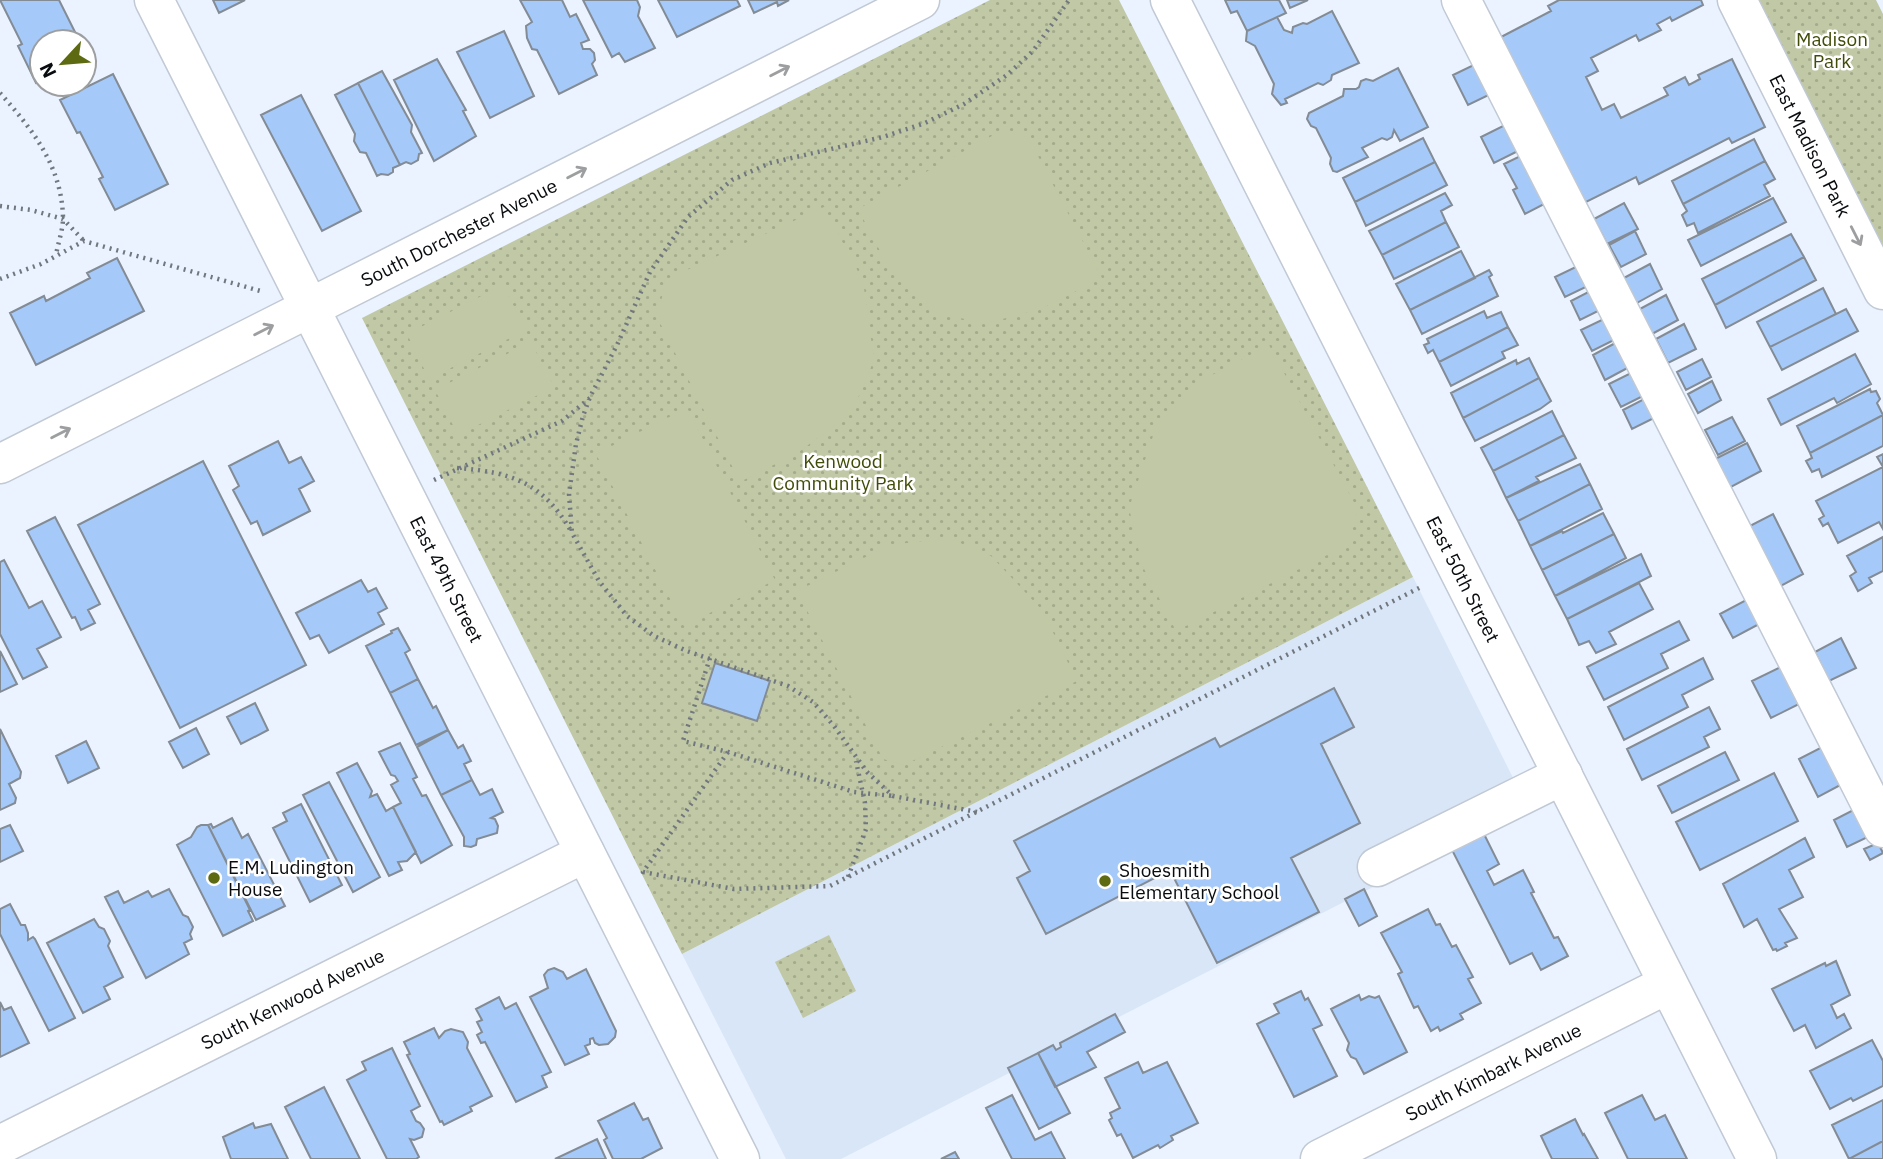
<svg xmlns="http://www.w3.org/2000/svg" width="1883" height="1159" font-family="'IBM Plex Sans',sans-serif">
  <defs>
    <pattern id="grass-dots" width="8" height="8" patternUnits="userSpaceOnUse" patternTransform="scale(1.75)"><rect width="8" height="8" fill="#c0c8a5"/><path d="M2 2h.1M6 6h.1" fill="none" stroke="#a4ab8d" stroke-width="1.8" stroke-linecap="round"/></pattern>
  </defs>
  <rect width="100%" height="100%" fill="#eaf3ff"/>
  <path fill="#d9e6f7" d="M1413 577 1528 808 841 1159H786L682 954Z"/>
  <path fill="url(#grass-dots)" d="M990 0H1119L1413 577 682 954 362 318Z
    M1749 0H1876L1883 14V263Z
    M829 935 856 991 803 1018 775 962Z"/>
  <path fill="#c0c8a5" d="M1001 131 1028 137 1102 278 1041 309 987 323 932 313 890 270 858 209Z
    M824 207 863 281 874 360 852 412 799 452 740 482 658 319 665 280Z
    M503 285 526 330 429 379 407 334Z
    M531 342 554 387 458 435 435 390Z
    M1269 345 1358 510 1347 545 1176 631 1142 565 1129 508 1157 424 1212 375Z
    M687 408 775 580 684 626 596 454Z
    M948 538 991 556 1042 610 1077 681 904 765 883 759 797 591 890 545Z"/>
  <path fill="#a5c9f8" stroke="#838b95" stroke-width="2" d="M0 0H59L80 42H42V80L36 83 18 46 22 44Z
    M213 0H245L219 13Z
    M520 0H562L570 17 576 14 589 40 581 43 583 49H590L594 53 595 60 592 64 597 75 559 94 537 50 532 49 527 38 526 26 532 22Z
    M583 0H637L640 7 638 16 655 48 625 62 619 53 612 57Z
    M658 0H737L740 6 677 37Z
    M748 0H789L778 6 777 2 754 13Z
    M1225 0H1279L1286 13 1247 31 1237 11 1231 13Z
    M1287 0H1308L1290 8Z
    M1559 0H1701L1703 5 1672 21 1670 17 1657 24 1661 30 1639 41 1636 35 1591 58 1598 71 1586 77 1602 110 1614 104 1621 118 1668 95 1664 88 1685 77 1689 85 1700 79 1698 75 1732 59 1765 127 1732 143 1729 138 1639 184 1636 177 1584 203 1501 37 1551 11 1548 6Z
    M1332 11 1359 63 1332 75 1331 80 1323 85 1318 83 1285 99 1287 103 1281 105 1272 94 1274 84 1255 46 1246 41 1247 31 1277 17 1284 30 1292 33 1293 27 1303 23 1307 24Z
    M504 31 534 96 490 118 457 52Z
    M437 59 466 110 463 111 476 136 434 161 394 80Z
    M1484 60 1499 90 1468 105 1453 75Z
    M1398 68 1428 127 1400 141 1394 130 1392 137 1387 140 1382 138 1362 148 1368 157 1337 172 1333 171 1330 164 1331 158 1316 128 1311 126 1307 119 1309 113 1343 96 1344 89H1356L1359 87 1361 81 1366 79 1373 81Z
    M382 71 412 125 411 132 422 153 419 154 418 160 411 164 406 162 400 165 358 83Z
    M113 74 168 184 115 210 99 179 103 177 80 132 77 133 60 100Z
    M358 83 400 165 393 168V172L388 175 381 174 377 176 366 153 360 152 354 141 355 134 335 95Z
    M301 95 361 211 322 231 261 115Z
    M1511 122 1524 148 1494 163 1481 137Z
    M1423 138 1435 162 1355 202 1343 178Z
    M1754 139 1765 161 1683 204 1672 181Z
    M1529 152 1550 201 1525 214 1513 190 1517 188 1504 164Z
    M1765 161 1775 179 1764 185 1770 196 1698 233 1694 223 1687 226 1682 215 1687 211 1683 204Z
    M1435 162 1447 185 1366 226 1355 202Z
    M1445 193 1452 205 1441 211 1446 222 1382 255 1369 231Z
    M1773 198 1786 222 1701 266 1688 240Z
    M1624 203 1638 229 1607 244 1594 219Z
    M1446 222 1459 247 1394 279 1382 255Z
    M1635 231 1646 254 1621 267 1609 245Z
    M1791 234 1804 257 1715 305 1702 279Z
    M1461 251 1475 278 1410 310 1396 284Z
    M1804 257 1816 280 1726 328 1715 305Z
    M117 258 144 311 36 365 10 313 44 296 46 301 90 278 87 273Z
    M1584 263 1594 283 1565 297 1555 277Z
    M1650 264 1662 289 1635 304 1622 279Z
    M1489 270 1492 275 1489 277 1498 296 1422 334 1410 310Z
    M1596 288 1606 307 1580 320 1571 301Z
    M1823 288 1836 314 1770 347 1757 322Z
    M1666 295 1678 320 1650 335 1638 310Z
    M1846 309 1858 331 1782 370 1770 347Z
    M1484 311 1487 318 1501 312 1508 327 1439 362 1433 350 1428 353 1424 345 1429 343 1427 339Z
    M1610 316 1620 337 1592 351 1581 330Z
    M1684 324 1696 349 1668 363 1656 339Z
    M1508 327 1518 345 1502 352 1505 358 1451 386 1439 362Z
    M1621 340 1633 365 1605 380 1593 355Z
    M1855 354 1871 384 1837 403 1834 398 1781 425 1768 399Z
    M1529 358 1539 378 1463 418 1451 393 1516 360 1517 364Z
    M1702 359 1711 377 1686 390 1677 372Z
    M1637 370 1649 393 1621 407 1609 384Z
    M1539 378 1551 401 1540 409 1475 441 1463 418Z
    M1712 381 1721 400 1698 413 1688 394Z
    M1870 389 1871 392 1876 391 1880 399 1877 403 1883 415 1810 453 1797 426Z
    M1650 396 1660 415 1632 429 1623 410Z
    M1552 411 1564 435 1493 471 1481 448Z
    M1883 415V446L1822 477 1819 469 1812 472 1806 461 1812 458 1810 453Z
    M1732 417 1745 441 1718 455 1705 430Z
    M1564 435 1576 458 1536 477 1539 481 1506 498 1493 471Z
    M278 441 289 463 301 457 314 481 299 489 310 511 263 535 257 521 251 524 233 490 239 486 229 466Z
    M1747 443 1761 471 1729 488 1715 459Z
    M1883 454V529L1879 522 1838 543 1828 523 1823 526 1819 519 1824 516 1816 501 1883 467 1877 457Z
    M203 461 306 665 180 728 78 525Z
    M1580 464 1590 484 1518 521 1506 498Z
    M1590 484 1602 509 1530 546 1518 521Z
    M1603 513 1614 534 1542 570 1530 546 1562 531 1563 533Z
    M1773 514 1803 574 1775 589 1744 529Z
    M55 517 100 604 88 610 95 623 81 630 75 617 72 618 27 531Z
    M1614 534 1626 558 1555 596 1542 570Z
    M1883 537V571L1869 578 1872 583 1858 591 1850 576 1856 572 1847 556Z
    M1641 554 1651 576 1567 619 1555 596Z
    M4 560 29 608 42 601 61 637 37 649 47 667 23 679 0 634V562Z
    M361 580 368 592 376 588 387 608 378 613 384 624 329 653 319 635 310 639 296 613Z
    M1639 583 1653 609 1609 632 1616 644 1596 653 1589 641 1579 645 1567 619Z
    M1748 599 1761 623 1733 638 1720 614Z
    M1679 621 1689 640 1661 654 1668 668 1604 700 1587 667Z
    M398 628 410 650 405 653 418 679 390 693 366 646 392 633 391 631Z
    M1841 638 1856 668 1829 681 1815 652Z
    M0 651 17 684 0 692Z
    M1703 658 1713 679 1682 695 1688 707 1624 740 1608 707Z
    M715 663 770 681 757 721 702 703Z
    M1785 665 1803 702 1771 718 1752 681Z
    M418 679 433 708 436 706 448 730 416 745 390 693Z
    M1334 688 1354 727 1321 744 1360 823 1291 858 1319 912 1217 963 1170 870 1046 934 1017 878 1030 871 1014 841 1215 738 1220 747Z
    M255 703 268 730 241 744 227 717Z
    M1709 707 1720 729 1704 737 1709 747 1642 780 1627 749Z
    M196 728 209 754 183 768 169 742Z
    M0 729 21 772 20 778 9 784 16 798 15 803 0 810Z
    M448 730 458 748 463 745 471 761 464 764 472 780 441 795 417 747Z
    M86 741 99 768 68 783 56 756Z
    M400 743 417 777 413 779 422 796 426 795 452 845 421 863 393 807 401 803 391 785 398 781 395 776 391 775 379 752Z
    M1828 744 1846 782 1818 797 1799 759Z
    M1725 752 1739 780 1672 813 1658 786Z
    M357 763 372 791 370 797 377 794 386 811 393 807 416 852 407 861 398 862 402 870 389 876 337 773Z
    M1774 773 1798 821 1700 870 1676 822Z
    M472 780 480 795 492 789 503 812 491 818 495 819 498 826 497 833 477 839 476 845 471 847 464 846V837L441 795Z
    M329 782 380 877 353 892 303 795Z
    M301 804 342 885 310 902 273 828 287 821 283 813Z
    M1863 805 1876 833 1847 847 1834 820Z
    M232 818 242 838 248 834 285 906 256 920 208 825 211 824 213 828Z
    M10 825 23 851 0 862V829Z
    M201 825H208L250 910 248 911 253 921 223 936 177 845 191 837 197 827Z
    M1482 830 1499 864 1487 871 1494 885 1523 870 1534 892 1531 893 1554 938 1558 937 1568 956 1541 970 1532 953 1510 964 1450 846Z
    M1805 838 1814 857 1789 870 1803 897 1779 909 1797 938 1785 943 1787 946 1777 951 1776 949 1773 950 1757 919 1744 927 1723 884Z
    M1878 843 1883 853 1870 860 1864 849Z
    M169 889 183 915 188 917 193 927 190 934 192 939 184 943 189 954 146 978 105 897 118 891 124 903 148 891 152 897Z
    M1364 889 1377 916 1359 926 1345 899Z
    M10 904 21 925H25L28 933V940L33 937 35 939 75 1018 49 1031 0 934V909Z
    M1428 909 1436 925 1440 924 1452 947 1456 945 1473 977 1468 979 1481 1003 1460 1014 1463 1019 1440 1031 1438 1027 1431 1031 1418 1006 1414 1008 1398 974 1402 972 1381 933Z
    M94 919 99 927 104 929 110 941 108 946 123 977 104 987 110 999 83 1013 47 943Z
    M1836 961 1850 995 1831 1005 1837 1018 1844 1014 1851 1028 1816 1048 1805 1025 1794 1031 1772 989 1825 963 1826 966Z
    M554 968 563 972 567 979 586 969 616 1031 615 1037 608 1044 599 1045 595 1043 593 1038 590 1039V1044L585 1046 589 1054 565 1065 530 997 548 988 544 975 548 970Z
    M1301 991 1305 1000 1308 998 1322 1025 1313 1029 1337 1076 1294 1097 1257 1024 1279 1013 1274 1004Z
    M1359 995 1361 1000 1369 996 1375 998 1379 996 1407 1052 1364 1074 1356 1059 1351 1057 1347 1050 1349 1043 1331 1009Z
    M499 997 505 1009 516 1003 551 1072 542 1076 547 1087 516 1102 485 1042 481 1043 477 1035 482 1032 477 1022 482 1020 476 1009Z
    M0 1002 4 1010 11 1007 29 1043 0 1057Z
    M1115 1014 1125 1032 1087 1052 1096 1067 1055 1087 1038 1053 1053 1045 1056 1050 1061 1047 1060 1043Z
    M434 1028 439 1038 445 1031 451 1029 463 1032 468 1042 467 1048 492 1096 470 1107 472 1111 444 1125 442 1121 440 1122 407 1055 410 1054 404 1042Z
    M1872 1040 1883 1061V1086L1853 1101 1851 1098 1830 1109 1810 1071Z
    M392 1048 420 1106 411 1111 416 1121 420 1123 424 1129 422 1137 414 1140 410 1139 419 1157 416 1159H387L347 1080 366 1070 362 1062Z
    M1038 1053 1070 1113 1039 1129 1008 1068Z
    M1138 1062 1143 1073 1167 1062 1198 1123 1171 1136 1173 1140 1160 1148 1158 1145 1133 1158 1121 1134 1117 1136 1109 1120 1112 1118 1110 1113 1120 1108 1105 1078Z
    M324 1087 360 1159H311L285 1107Z
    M1012 1095 1035 1140 1051 1132 1065 1159H1012L986 1108Z
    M1642 1095 1655 1120 1665 1115 1687 1159H1628L1605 1113Z
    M1883 1100V1141L1849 1159 1832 1125Z
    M634 1103 643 1120 648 1118 662 1148 641 1159H613L604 1140 607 1138 598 1121Z
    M1575 1119 1583 1135 1584 1134 1598 1159H1552L1541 1136Z
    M253 1123 255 1128 271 1124 288 1159H231L223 1137Z
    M597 1139 606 1159H555Z
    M1883 1141V1159H1849Z
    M955 1152 959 1159H941Z"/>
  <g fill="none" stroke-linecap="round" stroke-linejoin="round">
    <g stroke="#c1c9d4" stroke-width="41">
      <g id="minor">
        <path id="s1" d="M154 0 740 1159"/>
        <path id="s2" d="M1170 0 1757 1159"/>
        <path d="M1461 0 1883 828"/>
        <path id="s3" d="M1737 0 1883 290"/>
        <path id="s4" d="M0 464 920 0"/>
        <path d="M1377 867 1563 775"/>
        <path id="s5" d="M0 1145 585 853"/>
        <path id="s6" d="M1320 1159 1668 984"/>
      </g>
    </g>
    <path stroke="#71777e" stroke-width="4.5" stroke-dasharray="2 5" stroke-linecap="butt" d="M0 93C32 129 62 166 63 218 63 230 58 243 56 255
      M0 206 31 210 63 219 84 241
      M0 279 41 264 84 241 264 292
      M457 468C512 472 543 483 571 531
      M434 480 562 421 590 398
      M710 658 683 741 728 752 854 792 893 796
      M728 752 643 872 734 889 830 886 1423 586
      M977 812 893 796 867 772 834 726 813 702 788 686 687 651 654 636 627 616 599 581 572 533 569 494 576 444 583 416 590 397 617 345 650 272 688 217 732 180 770 163 883 137 925 123 964 104 1007 75 1033 51 1069 0
      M848 877 866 829 865 803 856 761"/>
    <use href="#minor" stroke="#fff" stroke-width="38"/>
  </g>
  <defs><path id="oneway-shaft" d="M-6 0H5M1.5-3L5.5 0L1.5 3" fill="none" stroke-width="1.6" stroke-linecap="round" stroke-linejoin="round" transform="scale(1.75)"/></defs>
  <g stroke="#9d9e9f">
    <use href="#oneway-shaft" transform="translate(780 71) rotate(-27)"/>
    <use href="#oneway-shaft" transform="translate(577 173) rotate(-27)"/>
    <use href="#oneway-shaft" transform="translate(1856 236) rotate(63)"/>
    <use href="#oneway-shaft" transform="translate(264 330) rotate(-27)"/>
    <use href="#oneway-shaft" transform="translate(61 433) rotate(-27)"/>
  </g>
  <g fill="#5d6a11" stroke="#fff" stroke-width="2.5">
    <circle cx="214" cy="878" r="7"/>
    <circle cx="1105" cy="881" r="7"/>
  </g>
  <g text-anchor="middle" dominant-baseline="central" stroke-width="5" stroke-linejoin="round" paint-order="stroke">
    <g font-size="19" fill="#424c09" stroke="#fff">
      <text x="1832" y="39">Madison<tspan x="1832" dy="22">Park</tspan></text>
      <text x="843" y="461">Kenwood<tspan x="843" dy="22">Community Park</tspan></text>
    </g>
    <g font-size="19" fill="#090c0f" stroke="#fff">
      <text stroke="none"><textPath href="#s3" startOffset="163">East Madison Park</textPath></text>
      <text stroke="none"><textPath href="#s4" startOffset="514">South Dorchester Avenue</textPath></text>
      <text stroke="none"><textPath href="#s1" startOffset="649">East 49th Street</textPath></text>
      <text stroke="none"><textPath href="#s2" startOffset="649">East 50th Street</textPath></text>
      <text stroke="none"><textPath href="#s5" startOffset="327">South Kenwood Avenue</textPath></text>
      <text stroke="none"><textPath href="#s6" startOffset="194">South Kimbark Avenue</textPath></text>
    </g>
    <g font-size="19" fill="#090c0f" stroke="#fff" text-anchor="start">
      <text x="228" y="867">E.M. Ludington<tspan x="228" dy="22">House</tspan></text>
      <text x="1119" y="870">Shoesmith<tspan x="1119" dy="22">Elementary School</tspan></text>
    </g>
  </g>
  <g transform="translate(63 63) rotate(244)"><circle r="33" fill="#ffffff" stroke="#9d9e9f" stroke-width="2"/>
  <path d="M0-5L12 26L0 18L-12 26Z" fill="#5d6a11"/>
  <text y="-10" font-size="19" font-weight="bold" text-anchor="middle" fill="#090c0f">N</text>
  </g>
</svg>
